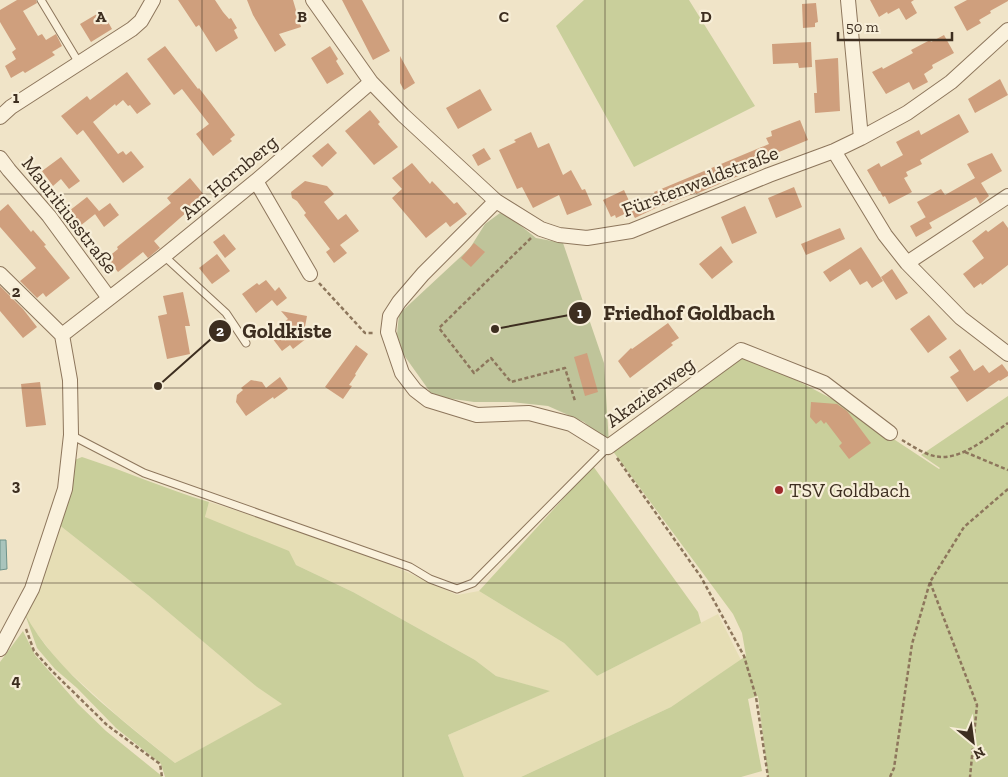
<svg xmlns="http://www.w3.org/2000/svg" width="1008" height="777" font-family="'Zilla Slab',serif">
  <rect width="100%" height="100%" fill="#f0e4c8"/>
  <path fill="#e6deb5" d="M209 502 352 547 457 595 479 591 564 643 597 676 718 614 741 660 671 707 521 777H464L448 735 549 691 496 676 475 660 353 592 296 565 205 517Z
    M58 524 148 595 257 687 283 704 175 763 120 718 68 671 55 657 32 627 25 614Z"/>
  <path fill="#c9cf9b" d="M584 0H689L755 106 634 167 556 26Z
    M738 357 779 371 836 401 939 469 940 468 921 455 1008 396V777H768L758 696 748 699 762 771 741 777H521L671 707 746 656 742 633 733 614 612 450Z
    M82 457C125 471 166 489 209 502L205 517 289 551 296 565 353 592 475 660 496 676 550 691 448 735 464 777H165L161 764 116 728 77 688 55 669 37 648 25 614C55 671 125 722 175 763L282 704 257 687 148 595 58 524 72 461Z
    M593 466 698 612 701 623 597 676 564 643 479 591Z
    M23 631 35 655 78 704 106 731 163 777H0V662Z"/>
  <path fill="#bfc49a" d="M500 213 506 214 536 238 563 243 604 363 609 444 584 422 548 406 511 402H474L433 396 396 344 399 314 470 248 485 224Z"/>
  <path fill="#a9c4bc" stroke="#6f938a" d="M0 540H6L7 569 0 570Z"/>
  <path fill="#cf9f7d" d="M17 0H36L37 3 23 11 38 36 42 34 46 40 56 34 62 46 52 52 55 55 25 73 23 71 11 78 5 66 16 59 12 52 16 49 0 22V10Z
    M178 0H215L223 12 229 19 231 18 237 28 234 30 238 38 216 52 199 25 196 27Z
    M247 0H293L301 27 279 34 286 45 275 52 253 15Z
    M342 0H362L390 51 373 60Z
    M870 0H914L911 2 917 13 906 20 899 8 888 14 887 12 879 17Z
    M967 0H1008V1L990 11 991 13 979 20 981 23 967 31 954 7Z
    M816 3 818 22 815 23V27L803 28 802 4Z
    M102 11 112 29 91 42 80 24Z
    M944 35 954 53 932 65 933 68 924 74 928 82 913 90 909 82 886 94 872 72 882 67 883 69 913 53 911 50 930 40 931 42Z
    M811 42 812 67 799 68 798 63 773 64 772 44Z
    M165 46 198 89 199 88 235 135 230 139 232 141 213 156 196 134 209 124 182 89 174 95 147 59Z
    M330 46 338 59 336 61 344 74 327 84 311 58Z
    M400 56 415 83 404 90 400 83Z
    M838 58 840 111 815 113 814 93H817L815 60Z
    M127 72 151 104 137 114 130 105 128 106 123 100 116 106 115 104 93 122 118 154 123 151 126 155 131 151 144 167 123 183 83 130 77 135 61 116 87 96 90 100Z
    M1000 79 1008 95 975 113 968 99Z
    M480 89 492 110 458 129 446 108Z
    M370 110 380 122 378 124 398 147 374 165 345 131Z
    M959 114 969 132 920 160 922 164 906 172 908 176 904 178 912 192 889 204 885 196 883 197 880 191H879L867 170 879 163 881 167 903 155 896 142 919 130 921 135Z
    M800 120 808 140 755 162 757 168 696 194V193L660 206 635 218 631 211 616 218 615 215 611 217 603 200 624 190 631 205 655 194 654 192 769 144 766 138 772 136 771 131Z
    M531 132 538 148 549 143 563 175 571 170 582 190 585 189 592 205 567 215 559 195 533 208 522 187 517 189 499 150 516 142 514 140Z
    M328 143 337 153 322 167 312 156Z
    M484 148 491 159 478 166 472 155Z
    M992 153 1002 171 981 183 989 196 980 204 976 197 929 223 917 202 941 189 945 195 975 178 967 164Z
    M61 157 80 181 69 189 61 179 53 186 42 171Z
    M412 163 430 184 432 181 454 204 457 202 467 214 450 227 446 222 426 238 392 198 402 189 392 178Z
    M190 178 205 196 154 241 160 248 148 258 143 252 118 272 107 258 118 249 117 247 171 203 167 198Z
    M305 181 327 186 334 194 324 202 338 220 346 214 359 231 340 245 347 253 334 263 326 252 330 249 304 215 306 213 297 201 292 198 291 192Z
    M794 187 802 207 776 218 768 198Z
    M87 197 99 211 80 226 69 211Z
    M110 203 119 215 104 227 95 214Z
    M8 204 31 232 33 230 46 245 44 246 70 278 46 297 43 293 37 298 20 281 36 268 0 227V211Z
    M745 206 757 233 732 244 721 217Z
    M926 217 932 228 916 237 910 226Z
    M1003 221 1008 228V265L982 285 981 283 974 288 963 274 984 258 972 241 986 230 988 232Z
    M840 228 845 239 806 255 801 244Z
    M224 234 236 249 225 258 213 242Z
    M474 243 485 252 471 267 461 258Z
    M721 246 733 262 712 279 699 264Z
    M861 247 883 281 872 288 867 281 860 285 850 269 830 282 823 272Z
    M217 254 230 271 212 284 199 268Z
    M892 269 908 293 896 300 881 277Z
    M266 280 275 291 279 287 287 298 277 306 272 300 256 313 242 294 257 283 259 285Z
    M0 286 23 309 37 327 23 338 0 311Z
    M183 292 190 326H185L190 354 167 359 158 316 167 314 163 296Z
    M281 311 307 316 304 332 307 338 293 349 290 345 282 351 269 334 288 319Z
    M929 315 947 339 928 353 910 329Z
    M668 323 679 338 671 343 673 345 630 378 618 361 631 348 632 349Z
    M356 345 368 354 355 374 356 375 349 385 352 386 343 399 325 387Z
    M960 349 974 371 983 365 989 373 1002 364 1008 372V376L1000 381 999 380 967 402 950 377 959 371 949 357Z
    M587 353 598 392 585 396 574 357Z
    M280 377 288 389 274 399 273 397 246 416 236 402 237 395 243 390 241 388 251 380 262 382 266 388Z
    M40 382 46 425 26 427 21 384Z
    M811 402 837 404 847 411 871 443 849 459 839 446 842 443 826 422 824 424 821 420 816 424 810 417Z"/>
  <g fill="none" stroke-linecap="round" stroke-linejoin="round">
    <g stroke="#8d765c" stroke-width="9">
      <path id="lane" d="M41 0 79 63
        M164 256 226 313 246 343
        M71 435 144 473 410 567 430 579 457 589 473 583 608 447"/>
    </g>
    <g stroke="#8d765c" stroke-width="16">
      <path id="street" d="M313 0 371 82 403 115 496 201 541 229 559 235 587 238 631 231 769 175 834 151 861 138 907 113 951 82 1008 30
        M848 0 861 138
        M0 117 11 107 132 29 141 21 153 0
        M834 151 885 235 907 263 961 318 1008 354
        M0 158 9 170 49 216 109 298
        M256 181 310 274
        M496 201 423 274 399 302 390 316 388 332 402 373 415 390 428 400 477 415 529 413 571 424 608 447 741 350 824 383 890 433
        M907 263 1008 196
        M0 274 62 335
        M62 335 164 256 256 181 371 82
        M0 649 32 589 65 489 71 435 70 380 62 335"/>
    </g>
    <path stroke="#8d765c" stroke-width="2.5" stroke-dasharray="4 2.5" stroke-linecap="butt" d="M531 238 439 328 474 373 491 358 511 382 565 368 575 401
      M319 283 365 333H374
      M902 440C914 447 928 457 942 457 966 457 989 436 1008 423
      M965 452 1008 470
      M617 458 701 577 744 656 756 697 768 777
      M930 582 977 705 970 777
      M26 629 34 651 52 671 107 725 160 764 162 777
      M890 777 894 768 912 644 930 582 964 527 1008 489"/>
    <use href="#lane" stroke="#faf1dc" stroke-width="7"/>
    <use href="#street" stroke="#faf1dc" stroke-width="14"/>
  </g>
  <path fill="none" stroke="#3d2e20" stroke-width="1" stroke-opacity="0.55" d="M202 0V777M403 0V777M605 0V777M806 0V777M0 194H1008M0 388H1008M0 583H1008"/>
  <circle fill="#9e2a2b" stroke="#f7eed8" stroke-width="2" cx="779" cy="490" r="5"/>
  <g text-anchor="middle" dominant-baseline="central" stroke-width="4.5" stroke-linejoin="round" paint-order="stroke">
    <g font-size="20" fill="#3d2e20" stroke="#f7eed8">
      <text transform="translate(229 177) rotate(-40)">Am Hornberg</text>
      <text transform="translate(700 181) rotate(-21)">Fürstenwaldstraße</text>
      <text transform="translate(70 215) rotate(52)">Mauritiusstraße</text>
      <text transform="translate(650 392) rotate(-36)">Akazienweg</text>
    </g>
    <g font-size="20" fill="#3d2e20" stroke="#f7eed8" text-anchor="start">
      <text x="789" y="490">TSV Goldbach</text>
    </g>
  </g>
  <g font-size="16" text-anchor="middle" font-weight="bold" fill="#3d2e20" stroke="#f7eed8" stroke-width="4.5" stroke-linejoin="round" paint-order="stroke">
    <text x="101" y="22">A</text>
    <text x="302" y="22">B</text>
    <text x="504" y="22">C</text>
    <text x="706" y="22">D</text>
    <text x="16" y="103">1</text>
    <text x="16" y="297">2</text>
    <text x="16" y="491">3</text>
    <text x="16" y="686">4</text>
  </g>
  <path fill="none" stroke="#3d2e20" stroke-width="2" d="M495 329L580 313M158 386L220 331"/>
  <g fill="#3d2e20" stroke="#f7eed8" stroke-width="2">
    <circle cx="495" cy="329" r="5"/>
    <circle cx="158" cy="386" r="5"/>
    <circle cx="580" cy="313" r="12"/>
    <circle cx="220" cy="331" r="12"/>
  </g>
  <g font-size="15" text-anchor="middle" font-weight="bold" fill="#fff">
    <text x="580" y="318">1</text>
    <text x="220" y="336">2</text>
  </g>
  <g font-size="21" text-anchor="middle" font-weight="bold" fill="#3d2e20" stroke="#f7eed8" stroke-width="4.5" stroke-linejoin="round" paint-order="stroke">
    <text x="689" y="320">Friedhof Goldbach</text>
    <text x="287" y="338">Goldkiste</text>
  </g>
  <g transform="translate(973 742) rotate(151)" stroke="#f7eed8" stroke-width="4" paint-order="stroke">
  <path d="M0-4L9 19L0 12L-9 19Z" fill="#3d2e20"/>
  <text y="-8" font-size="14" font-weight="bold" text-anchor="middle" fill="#3d2e20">N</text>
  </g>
  <path d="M838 32v8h114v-8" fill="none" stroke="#3d2e20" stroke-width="2.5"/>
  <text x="846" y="32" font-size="15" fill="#3d2e20" stroke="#f7eed8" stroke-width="4" paint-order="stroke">50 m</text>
</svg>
